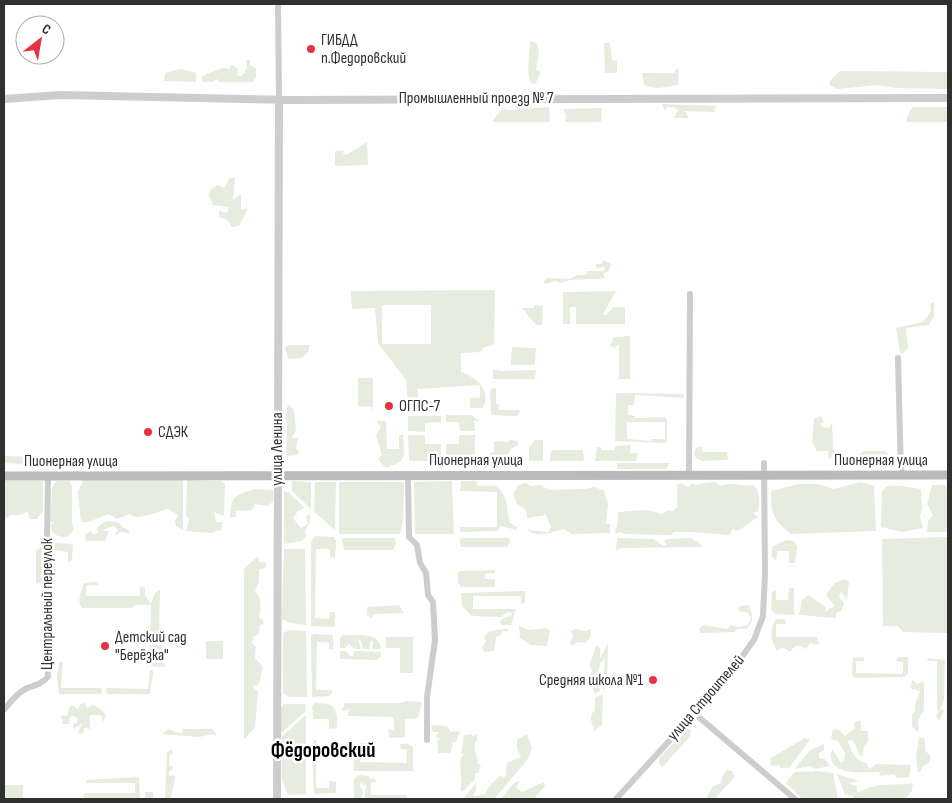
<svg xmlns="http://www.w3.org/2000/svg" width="952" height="803" font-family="'Sofia Sans Condensed',sans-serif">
  <rect width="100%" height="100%" fill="#fff"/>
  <path fill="#e6edde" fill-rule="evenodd" d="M530 41 537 43 539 52 536 70 541 72 536 83 532 84C525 74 530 53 530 41Z
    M604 43H610L612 60 617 61V73H605Z
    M246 60H250V65L256 68V78L252 82H220L217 79 213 82H202V76L222 68 229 69 232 65 237 68 238 76H242L247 68Z
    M677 68 679 69 678 85C665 86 658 91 644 85L642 73H674Z
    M181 69 196 73V82L164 81 165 73Z
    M840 71 948 72V89L895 88 878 85 838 89 830 86 829 82Z
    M662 104 716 106 715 112 685 111 689 118H674L678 110 673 107H667L665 111Z
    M913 107H948V122H906L908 114Z
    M503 108 507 110 549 107 550 122H492Z
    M602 108 601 122H565L566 116 563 109Z
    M367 142 368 165 335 166V151L344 150 343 154 346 155C353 151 360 146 367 142Z
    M235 177 233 200 241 194V210L248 208 239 226 232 227 227 220 219 217V211L227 213 229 207 213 205 209 196 210 190 218 185 224 188 229 179Z
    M604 260 611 264 609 271 603 274 605 278C595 280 567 278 561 283L555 281 546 284 543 282 547 278 570 279 577 275H586L587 271H604L605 267 596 268V264H601Z
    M495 290 494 345 484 347 480 352 461 353V372C476 377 492 390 483 408H470V398H480V385L418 389V402H432V409L411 408 408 404 406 380 378 343 375 308 352 309 351 291ZM382 305H431V344H382Z
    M616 291 603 314 606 316 613 307H625V324H576V307H570V324H563V292Z
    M934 302V317L929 325 906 328 908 347 904 353H900L896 328 923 322 931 311 930 304Z
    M535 305 543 306 542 325H536L522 308H534Z
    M630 336V379H619V344L614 348 610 345 614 337Z
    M290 345H310L308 352 302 358 288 359 285 347Z
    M512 347 536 348 535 365H511Z
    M493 369 500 371 536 370 535 379H493Z
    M358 378H373V413L372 407 358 406Z
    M492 388H496V404H499V410H520V412L517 416 491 415 490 390Z
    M616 393 684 394V398L635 395 634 405H628V415L635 416V418L665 417 667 420V440L665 443 615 441ZM627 422H665V439H651V441L627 439Z
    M288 404 294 410 296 431 291 438H298L296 448 299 452 298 455 286 456 287 423 285 419Z
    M446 415H472L479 421H474L475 431H460L459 422H446Z
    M408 416H441V422L425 423V432L408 431Z
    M821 416 824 423H821V427L829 428 832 422 833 450 837 451V455L829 459 828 451H817L812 442 814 419Z
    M377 421H386L387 449H399V435H403C404 459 409 459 386 468L378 459 382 455 376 435 381 427 377 423Z
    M408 435H425V444H441V461H409Z
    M459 435H475V455L480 461H446V444H459Z
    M509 440 517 441 519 445 512 448 503 461H487L490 453 494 452V441L509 442Z
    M535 440H543V461H529V447Z
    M630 445V453H638L636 461H595L597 447H601V450H615V446Z
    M701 446 703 452H727L728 460 702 461 696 458 694 454 696 448Z
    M553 450H583L584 461H550V454Z
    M864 451H886L889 455 885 459 848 458 847 454 858 456Z
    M5 456 43 457 44 462 27 467 21 464 4 463Z
    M617 463H670L666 469H617Z
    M83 480H183V530L176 526 175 521 178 515 168 509C157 511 139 522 130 514L117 519 109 514 88 522H81L78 492Z
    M187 480 221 481 225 484 224 514 223 516 214 512 216 522H223L221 530 211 533 186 531 189 520 186 515Z
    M5 481H43V511L37 519H29L28 511 21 515H10L4 521Z
    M56 481H70L72 486V523L74 529C69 540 60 539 52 532L51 525 54 523 50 521 52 488Z
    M292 481 311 482V509L292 491Z
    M452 481 454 534H415L414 482Z
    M461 481H478L476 484 479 486H496C509 496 506 509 510 523L517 527 516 530 501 526 497 531 460 532V527H497V492L460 491Z
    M315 482H336L335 530 314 512Z
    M339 482H404L403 519 400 534H339Z
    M714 482 721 486C732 481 741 487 754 485 760 492 760 502 758 512H753L758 517 738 531 732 529 730 535C711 534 693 531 674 532L671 535 625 534 620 532 616 534 615 529 617 527 618 512 646 510 662 514 668 510 673 511 677 507V485L681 483 688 487 691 484 698 485 703 483Z
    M861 482 874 486 876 531 791 534C773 519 771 515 771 491L798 484H818L834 489Z
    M526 483 531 486 541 485 549 490 584 489 595 487 604 491 608 504 606 524H610V533L571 534 564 529C551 532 539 539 527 530L548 532 551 527 546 515 527 518 526 510 517 504 513 494 518 485Z
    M932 485H945L948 492V532H927L928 521 933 515 927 504Z
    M887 486H901L921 489 922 509 920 517 923 528 902 532 881 527 882 491Z
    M254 489 273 490V502L267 506 255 504 252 510 236 511V517H230C231 495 235 496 254 489Z
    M284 491 289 493 305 508 298 511 293 518 301 528 308 524 306 517 310 514V522L305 531 306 536 302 541 284 544Z
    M110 521 120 523 122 527 129 530V533L121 532 114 536 118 530 114 526 102 530 109 531 105 541H86L85 536 90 531 93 534 98 533 97 528 104 522Z
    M315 536 334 537 336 541 335 558 330 557V549H316L315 618 329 619 330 612H335V626L332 627 311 626V541Z
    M948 537 947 633 903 632 898 626H883L882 539Z
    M342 538H395L396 543 393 550H344Z
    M461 538H509L510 542 507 547H461L459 540Z
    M617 538 653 539 664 546 667 545 664 541 667 539 691 538 701 544 702 547 620 548 616 550Z
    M786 540 794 541 797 547 795 563H789V551H777L776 561 772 557V547Z
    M57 543 73 544 72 560 68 562V552L55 550V577L51 576V544Z
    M44 546 43 582 36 584V550Z
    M284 549H305L306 625 290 623 282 619Z
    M258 556 259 562 266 563V568L259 569V582L255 591C262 598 261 609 259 618L263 620 264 624 260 625 259 634 253 637 252 643 256 647 255 658 263 667 259 684 253 687 258 692 255 728 244 739V569Z
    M495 570V573L485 574V579H495V587H461L458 582V573L461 571Z
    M844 579 849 582 847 600 841 592 839 596 844 603 841 611 836 613V618L799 615 802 600 808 595 826 607 825 612 834 606 826 594 835 583Z
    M96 582 99 585 86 586V596H140V586L145 588V595L151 604 155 593 160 590 159 638 169 639 161 642 163 647 160 650 163 654 165 667 150 666 151 605H136L132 608H82C76 600 82 591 84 583Z
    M789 588H794V615L775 614 771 610 772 592 776 590V600H788Z
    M525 591V603L521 604V596H473V609H516L511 625H501L500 620 511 616 512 613 507 612 501 617 472 616 462 606 461 593Z
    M399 605 404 613 373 614 372 618 367 615V607Z
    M749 605C752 615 755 620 747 629H738L734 632 701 633 699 629 702 625 727 629 731 625 738 627 748 625 751 618 748 613 739 611 740 606Z
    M776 619H785L786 624H776V637H817L819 645 810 643 806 649 797 645 789 652 787 649 781 648 777 651C771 642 769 629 776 619Z
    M519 626 529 630 546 628 550 631 547 646 531 645 520 638Z
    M507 628 509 631H502L501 635 496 637 494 651 484 652 482 647 486 642 484 636 488 632Z
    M575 629 586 631 591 629V636L586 643 577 642 572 646 570 643 573 637 571 631Z
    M290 630 306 631 307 697H289L283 693V633Z
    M314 634 333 635V649H329V642H317L316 690H333L330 696 312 697 311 636Z
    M343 635C356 636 380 631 381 649H372L373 640 370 642V649H363L361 641 358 639 361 649H355L349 644 345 648H340V638Z
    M386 637H413V673H400V648H386Z
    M206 641H223V659H206Z
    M608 643 607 686 603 690 605 658C595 666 599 680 600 691L595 694 589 679 592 670 589 666 596 646 600 648V659Z
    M340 651H346L350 656H353L354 651 381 652V656L377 660 340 659Z
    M863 657 865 661H856V673L903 674V662L896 661 898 657H908V674L904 677 855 678 852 675 853 658Z
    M928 658 945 660 944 699 941 708 944 711 939 721 936 716 939 711 937 710V661H927Z
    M59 662H63L61 688H102V694H59L57 677Z
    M150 670H153C153 679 150 686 150 694H107L106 688 148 689Z
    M912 680 917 684 924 681V710L918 720 919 731H916L912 726V715L915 712V705L920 691 911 689Z
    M603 695 602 725 594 731C593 723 587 718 595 710V697Z
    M406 701 422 702 418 718 405 719V737L389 738 388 730H394V717L347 716 350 709 342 711 345 703H400Z
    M85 703 87 708 93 705 100 708 106 715 103 722 101 715H90V729L84 728 83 734 78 733 82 723 74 729 73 724 77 723V718L72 715 69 719 70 724H62L63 720 60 717 62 715 67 716 69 708 72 705 78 709 80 704Z
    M314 703C337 703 337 707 337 728L329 729V719H314V722L312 707Z
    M284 704H305L306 711 281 733V708Z
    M306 715V794L288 795 282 780V736Z
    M861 721V731H868V742L864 746 863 754 860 756 853 740 848 741C851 751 855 761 867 763L869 769 876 764 911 765 909 777 897 778 894 774 881 776 879 772C863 772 824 777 832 749L841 763 844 761 845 753 838 741 831 739 833 729 839 730 845 736 855 728 854 722Z
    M434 725 447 726 451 732 460 731 456 742 452 743 453 747 450 746 452 748 450 753H438L437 740H441L436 737 438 732H433L431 727Z
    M169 729 178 733H183L182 729H213L217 736 213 734 199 737 162 734Z
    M687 729 691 730 690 736 663 767 659 764V758Z
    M472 734V737L476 734 478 740 475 742V753L478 759 477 763 481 766 478 773H475V779L462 792 460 790C464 779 456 763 464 753L461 754 464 735Z
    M527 734 532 748 528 759 494 799H463L476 783V790L473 796 485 794 489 786 501 775 503 779 508 772 505 774 507 763 521 757 517 749V740Z
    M919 737 925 739V750L931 757 929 763 923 766 920 772H918L916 757Z
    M805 738 810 740 789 768H781L779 765 772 766 770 764 771 758Z
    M314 740H316V788H329V781L336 782V793L314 794 312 744Z
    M358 743H367V749H360V762L406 763 407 750 401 749 400 744H408L413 747V771H354V746H358Z
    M824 744V750L819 753V758L825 759 830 766 815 769 811 766 795 769 809 751Z
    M172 750 173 754 169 756V765L173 767 171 771H169V776L174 775 175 778 171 799H145V792H153V799H165L167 752Z
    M727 770 732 771 735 776C729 785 720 790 716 799H706L712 787 721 783 723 775Z
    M819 771 833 773 838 799H802L786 783 794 772Z
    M837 774 859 781 848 783 857 786V793C883 780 888 787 913 783L912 791 905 799H853L854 796 845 795Z
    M358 775 368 776 371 779 375 778 376 782H371V795H406L408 799H367L365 796 366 784 363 786 362 781 360 785 363 793 360 799H354V779Z
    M139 777 140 799H89L83 797 84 793H135V783H86L87 780Z
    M518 781 519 782 516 788 522 792 544 782 545 786 534 799H501L512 785Z
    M4 785H23V799H4Z"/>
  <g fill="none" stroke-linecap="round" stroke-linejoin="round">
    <path stroke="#cdcdcd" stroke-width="6" d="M278 4 279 99
      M898 358 901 475
      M408 475 409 537 417 545 420 563 426 573 428 595 433 602 435 640 427 697V740
      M689 475 690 294
      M4 710C10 702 17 693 27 688 36 685 41 684 48 677L46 606 48 476
      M694 713 795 799
      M616 799 725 680 754 640 763 616 765 574 764 463"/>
    <path stroke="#cdcdcd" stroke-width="8" d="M4 99 60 95 293 100 948 98
      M277 799 279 99"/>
    <path stroke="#bababa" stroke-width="9" d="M4 476 948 475"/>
  </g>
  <g fill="#e63243" stroke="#fff" stroke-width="2">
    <circle cx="311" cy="49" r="5"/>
    <circle cx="389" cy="406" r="5"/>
    <circle cx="148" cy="432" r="5"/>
    <circle cx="105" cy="646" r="5"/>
    <circle cx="653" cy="680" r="5"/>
  </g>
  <g text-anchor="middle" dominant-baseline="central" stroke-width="5" stroke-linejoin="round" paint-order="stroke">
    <g font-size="16" fill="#303030" stroke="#fff" text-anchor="start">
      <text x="321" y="40">ГИБДД<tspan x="321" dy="18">п.Федоровский</tspan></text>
      <text x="399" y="406">ОГПС-7</text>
      <text x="158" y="432">СДЭК</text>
      <text x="115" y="637">Детский сад<tspan x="115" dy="18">"Берёзка"</tspan></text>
      <text x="643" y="680" text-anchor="end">Средняя школа №1</text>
    </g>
    <g font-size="16" fill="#303030" stroke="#fff">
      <text x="476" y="98">Промышленный проезд № 7</text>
      <text transform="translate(277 449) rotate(-90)">улица Ленина</text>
      <text x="476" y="460">Пионерная улица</text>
      <text x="881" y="460">Пионерная улица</text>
      <text x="71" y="461">Пионерная улица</text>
      <text transform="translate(47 604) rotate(-90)">Центральный переулок</text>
      <text transform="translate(706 698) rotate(-49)">улица Строителей</text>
    </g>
    <g font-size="21" font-weight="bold" fill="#000" stroke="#fff">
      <text x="323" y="750">Фёдоровский</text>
    </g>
  </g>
  <rect width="952" height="803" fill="none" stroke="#303030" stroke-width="10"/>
  <g transform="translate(40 40) rotate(31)"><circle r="24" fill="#ffffff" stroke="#acacac"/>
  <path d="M0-4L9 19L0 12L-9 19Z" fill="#e63243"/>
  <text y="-8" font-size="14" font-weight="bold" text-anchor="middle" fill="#303030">С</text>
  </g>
</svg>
